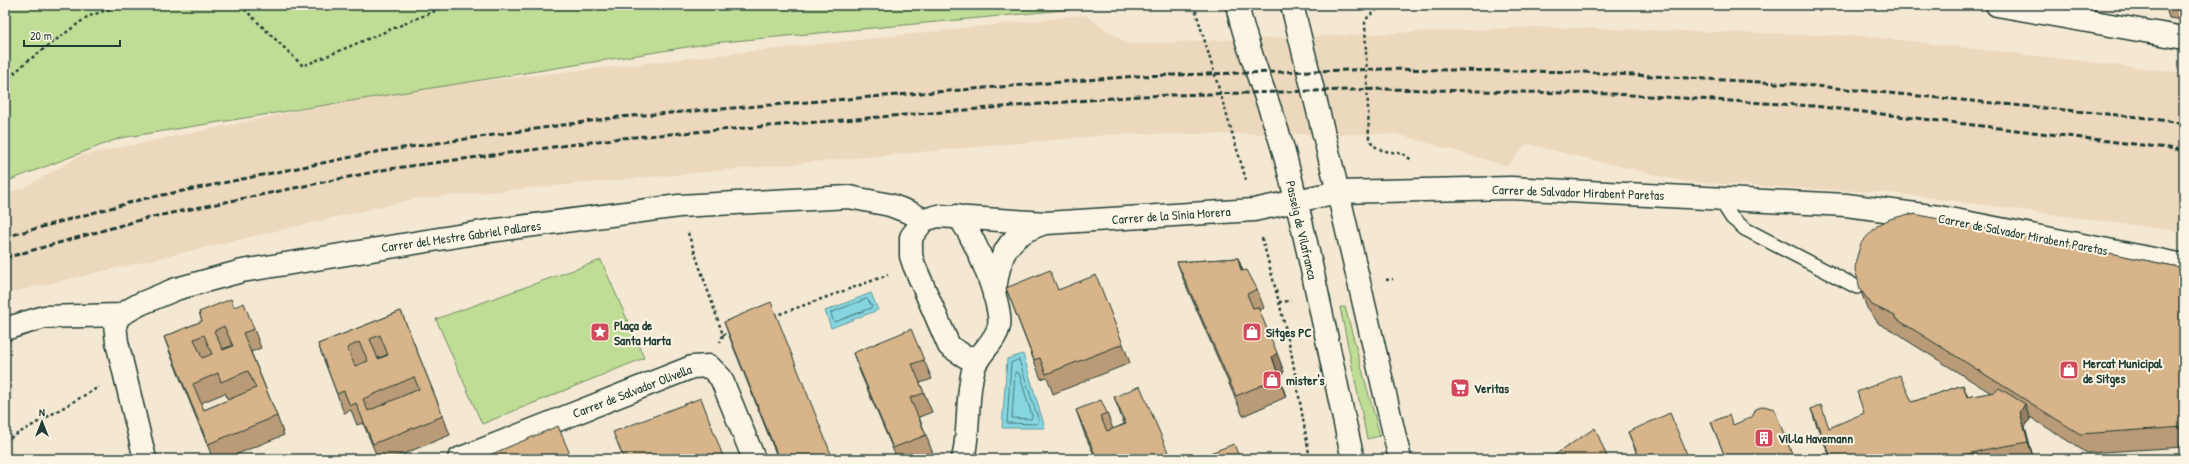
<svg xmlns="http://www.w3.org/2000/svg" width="2189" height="464" font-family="'Patrick Hand',sans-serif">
  <rect width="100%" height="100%" fill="#f5e8d3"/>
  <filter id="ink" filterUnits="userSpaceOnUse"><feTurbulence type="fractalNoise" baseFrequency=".025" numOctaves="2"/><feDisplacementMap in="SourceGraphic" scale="8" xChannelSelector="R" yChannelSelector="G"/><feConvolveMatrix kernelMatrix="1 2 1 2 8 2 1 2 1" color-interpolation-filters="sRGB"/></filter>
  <g filter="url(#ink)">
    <path fill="#ecd8bd" d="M1085 15 1128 44 1536 27 1865 36 2184 73V232L1894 193 1685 182 1527 144 1507 166 1396 134H1118L414 199 5 294V193L22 189 79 156 400 90Z"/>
    <path fill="#bfdd95" stroke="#6f8d64" d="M5 5H1118L712 43 120 138 5 182Z
      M601 260 644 358 482 424 436 319Z
      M1340 307H1345L1380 436 1367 439Z"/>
    <path fill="#86d6e1" stroke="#5d999c" d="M871 293 878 310 831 328 825 311Z
      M1023 354 1045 428H1002L1007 359Z"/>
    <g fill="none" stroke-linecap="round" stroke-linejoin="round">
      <path stroke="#487a79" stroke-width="1" d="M867 299 872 306 871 308 835 322 833 321 831 313Z
        M1019 360 1039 421 1037 424 1007 423 1011 363Z
        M1017 372 1019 373 1032 416 1031 419 1012 418 1015 373Z"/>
      <g stroke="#1f3d34" stroke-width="16">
        <path id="service" d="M1719 198 1732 218 1745 229 1857 287"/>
      </g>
      <g stroke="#1f3d34" stroke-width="25">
        <path id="minor" d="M1997 5 2184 38
          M957 216C973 231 1003 305 999 326 995 344 977 353 973 371 966 399 970 430 963 459
          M994 295C1000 258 1003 237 1042 224
          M120 315 115 324 117 342 145 459
          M5 329 44 317 120 315 140 304 176 289 242 271 482 232 679 206 849 197 890 205 911 213 924 220
          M979 357H966L949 346 914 265 911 256V237L924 220 938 216 1046 223 1254 210 1338 192 1511 188 1846 205 1939 217 2184 265
          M459 459 692 367 709 366 721 378 754 459"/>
      </g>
      <g stroke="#1f3d34" stroke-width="25">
        <path id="tertiary" d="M1237 5C1248 54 1269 101 1283 149 1311 251 1329 356 1353 459
          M1292 5 1338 192 1400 459"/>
      </g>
      <path stroke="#1f3d34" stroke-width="2.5" stroke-dasharray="3 3" stroke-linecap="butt" d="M240 5 303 66 449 5
        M1194 5 1247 183
        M1382 5 1368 17 1365 22 1369 138C1379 160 1402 145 1412 162
        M5 82 25 63 87 17 120 5
        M688 233 723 335 720 342
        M1262 238 1279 302 1291 301
        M1386 280 1393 279
        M1279 302 1291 351 1310 459
        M774 316 888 275
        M723 335 730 332
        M5 441 99 387"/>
      <use href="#service" stroke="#fcf5e5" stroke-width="13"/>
      <use href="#minor" stroke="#fcf5e5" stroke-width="22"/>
      <use href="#tertiary" stroke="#fcf5e5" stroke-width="22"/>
      <path stroke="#1f3d34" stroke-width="3" stroke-dasharray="6 3" stroke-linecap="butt" d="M5 237 143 199 382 151 619 117 1137 76 1384 69 1582 72 1794 84 2149 118 2184 124
        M5 258 147 218 388 169 621 138 1139 96 1385 89 1614 94 1814 106 2184 150"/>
    </g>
    <path fill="#ba9b77" stroke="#1f3d34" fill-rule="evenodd" d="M2165 5H2184V20L2169 18Z
      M1914 215 2184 268V447L2087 453 2030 417V419L2025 427 2033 457 2021 459H1831L1816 424 1811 409 1829 428 1912 402 1963 385 1968 397 1991 393 1903 338 1901 335 1879 324 1867 308 1860 289Z
      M1238 258 1243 271 1257 289 1264 308 1259 311 1284 372 1279 377 1286 397 1243 416 1184 281 1177 262Z
      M1006 288 1058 290 1123 344 1130 363 1053 394 1047 377 1041 379Z
      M234 307 254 329 261 348 251 352 277 416 284 435 225 459H213L171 356 164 337 202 321 199 312ZM231 346 223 350 222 349ZM225 393 228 400 204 410 201 403Z
      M401 311 443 416 450 435 391 459H378L363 423 357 425 351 410 344 413 318 344ZM387 355 378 359V358Z
      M724 322 833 459H778L731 341Z
      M853 353 924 360 932 379 920 383 932 412 919 417 926 435 933 454 921 459H897L860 372Z
      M1114 397 1168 452 1170 459H1096L1085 435 1076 410 1107 413 1113 429 1124 424Z
      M1711 422 1733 425 1794 459H1726Z
      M1628 432 1689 459H1639Z"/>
    <path fill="#977e61" stroke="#1f3d34" d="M1238 258 1245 277 1241 271Z
      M1277 353 1284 372 1279 377 1286 397 1272 357Z
      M2025 404 2030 419 2025 427 2033 457 2028 442 2020 412Z"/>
    <path fill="#d8b48a" stroke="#1f3d34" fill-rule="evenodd" d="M1909 214 1914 215V214L2184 268V427L2080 434 1895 318V316L1872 305 1860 289 1855 269 1856 260 1861 243 1878 225 1890 219Z
      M1238 258 1241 271 1247 270 1257 289 1247 294 1253 308 1258 307 1277 353 1272 357 1279 378 1236 396 1177 262Z
      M1050 270 1058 290 1096 275 1123 344 1046 374 1040 358 1034 360 1006 288Z
      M231 299 234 307 244 303 254 329 243 333 277 416 208 444 164 337 202 321 199 312ZM224 326 233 346 223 350 214 331ZM204 335 212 354 202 358 194 339ZM248 371 256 388 204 410 193 384 218 373 221 382Z
      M771 302 833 459H779L724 322Z
      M401 311 443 416 373 444 356 403 350 406 344 391 337 394 318 344ZM380 335 388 355 378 359 370 339ZM359 342 368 361 355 366 347 348ZM414 377 419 389 368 411 363 399Z
      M911 329 924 360 912 364 924 393 910 398 926 435 893 448 853 353Z
      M1900 375 1912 402 1963 385 1967 397 1995 392 1999 388 2025 404 2020 412 2028 442 1983 450 1949 459H1832L1811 409 1821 405 1829 428 1864 413 1857 392Z
      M1140 386 1168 452 1151 459H1097L1076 410 1101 400 1107 413 1100 416 1107 431 1126 424 1114 397Z
      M701 398 724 459H624L613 432Z
      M1764 406 1774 409 1794 459H1726L1711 422 1729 415 1733 425 1752 417 1756 409Z
      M1670 413 1689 459H1640L1628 432Z
      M558 426 572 459H480Z
      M1595 428 1608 459H1555L1553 456Z
      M1234 444 1240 459H1194Z"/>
  </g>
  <defs>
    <g id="sight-square" transform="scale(1)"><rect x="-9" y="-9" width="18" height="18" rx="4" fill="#d1495b" stroke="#fcf5e5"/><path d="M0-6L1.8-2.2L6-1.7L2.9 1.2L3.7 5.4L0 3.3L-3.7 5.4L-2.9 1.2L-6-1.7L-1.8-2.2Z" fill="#fff"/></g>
    <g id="shop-square" transform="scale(1)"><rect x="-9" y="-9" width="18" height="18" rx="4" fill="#d1495b" stroke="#fcf5e5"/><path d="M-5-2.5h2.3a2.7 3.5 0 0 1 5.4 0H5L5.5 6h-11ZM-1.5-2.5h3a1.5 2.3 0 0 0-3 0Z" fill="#fff"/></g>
    <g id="supermarket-square" transform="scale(1)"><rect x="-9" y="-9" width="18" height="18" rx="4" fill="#d1495b" stroke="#fcf5e5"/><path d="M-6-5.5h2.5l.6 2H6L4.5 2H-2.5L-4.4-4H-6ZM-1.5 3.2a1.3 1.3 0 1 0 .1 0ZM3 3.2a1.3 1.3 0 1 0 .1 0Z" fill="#fff"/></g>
    <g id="building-square" transform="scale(1)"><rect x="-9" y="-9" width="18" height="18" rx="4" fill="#d1495b" stroke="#fcf5e5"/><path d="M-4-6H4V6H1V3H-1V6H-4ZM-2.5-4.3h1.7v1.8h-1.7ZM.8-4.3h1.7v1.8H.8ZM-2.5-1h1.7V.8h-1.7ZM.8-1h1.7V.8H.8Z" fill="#fff"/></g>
  </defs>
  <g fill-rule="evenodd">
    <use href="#sight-square" x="600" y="332"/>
    <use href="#shop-square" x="1252" y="332"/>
    <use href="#shop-square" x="2069" y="370"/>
    <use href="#shop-square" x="1272" y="380"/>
    <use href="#supermarket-square" x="1460" y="388"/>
    <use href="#building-square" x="1764" y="438"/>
  </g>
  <g text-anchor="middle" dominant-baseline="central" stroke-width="4" stroke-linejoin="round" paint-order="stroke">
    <g font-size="13" fill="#1f3d34" stroke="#fcf5e5">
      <text transform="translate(1578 192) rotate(2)">Carrer de Salvador Mirabent Paretas</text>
      <text transform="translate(1171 215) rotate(-4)">Carrer de la Sínia Morera</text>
      <text transform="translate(1302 230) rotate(77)">Passeig de Vilafranca</text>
      <text transform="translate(2023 234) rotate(11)">Carrer de Salvador Mirabent Paretas</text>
      <text transform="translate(461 236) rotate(-8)">Carrer del Mestre Gabriel Pallares</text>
      <text transform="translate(632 391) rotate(-21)">Carrer de Salvador Olivella</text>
    </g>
    <g font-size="13" font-weight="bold" fill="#1f3d34" stroke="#fcf5e5" text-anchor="start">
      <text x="614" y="325">Plaça de<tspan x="614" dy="15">Santa Marta</tspan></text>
      <text x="1266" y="332">Sitges PC</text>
      <text x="2083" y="363">Mercat Municipal<tspan x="2083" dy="15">de Sitges</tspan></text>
      <text x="1286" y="380">mister's</text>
      <text x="1474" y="388">Veritas</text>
      <text x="1778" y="438">Vil·la Havemann</text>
    </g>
  </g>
  <rect width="2189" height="464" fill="none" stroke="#fcf5e5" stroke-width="20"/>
  <rect x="10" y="10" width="2169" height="444" fill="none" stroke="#1f3d34" stroke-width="1.5" filter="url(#ink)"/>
  <g transform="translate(42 422)" stroke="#fcf5e5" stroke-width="3" paint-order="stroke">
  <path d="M0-3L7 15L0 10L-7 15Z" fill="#1f3d34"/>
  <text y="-6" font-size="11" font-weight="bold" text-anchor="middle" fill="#1f3d34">N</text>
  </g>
  <path d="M24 40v6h96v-6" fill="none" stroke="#1f3d34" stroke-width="2"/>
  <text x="30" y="40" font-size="12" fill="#1f3d34" stroke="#fcf5e5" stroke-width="3" paint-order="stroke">20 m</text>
</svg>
